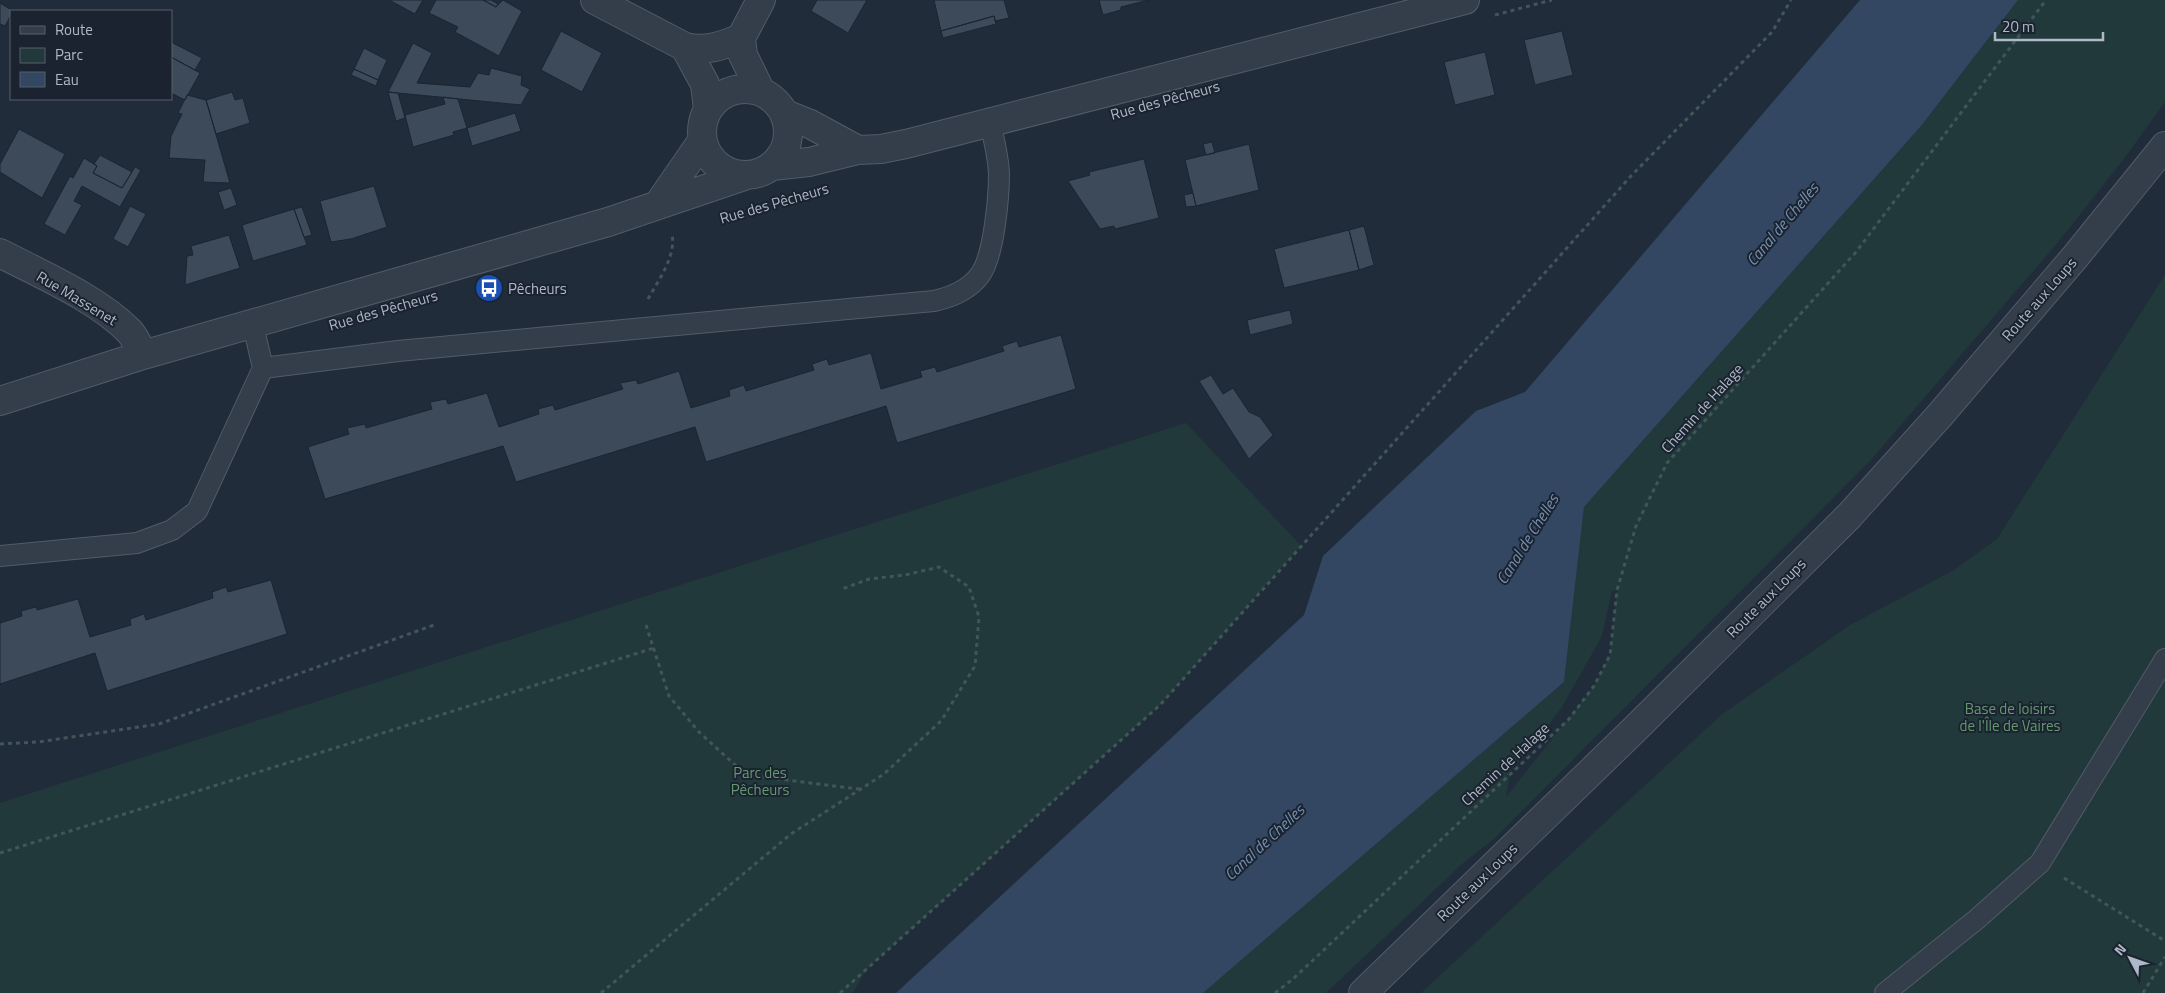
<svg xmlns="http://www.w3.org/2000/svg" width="2165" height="993" font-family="'Titillium Web',sans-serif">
  <rect width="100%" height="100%" fill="#202c3a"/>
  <path fill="#22393b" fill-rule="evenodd" d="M2018 0H2165V102L2123 160 2059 241 1870 461 1495 838 1462 864 1326 993H1203L1564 682 1584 507 1921 126ZM1617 590 1610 655 1594 686 1506 797 1511 768 1534 745 1562 707 1602 636 1612 591Z
    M2165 275V993H1421L1721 715 1850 625 1954 570 1997 539Z
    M1186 423 1301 546 1160 705 866 970 853 993H0V803Z"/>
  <path fill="#334762" d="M1860 0H2018L1921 126 1584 507 1564 682 1203 993H896L1304 615 1323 556 1476 411 1525 392Z"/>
  <path fill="#3c4a59" stroke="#1c2531" d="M389 0H423L415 14Z
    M436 0H483L496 7 503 0 522 11 499 56 455 32 458 27 429 13Z
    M483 0H491L498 4 496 7Z
    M817 0H867L848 33 811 11Z
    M934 0H1004L1009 18 995 21 994 16 941 31Z
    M1099 0H1149L1121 7V10L1103 15Z
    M0 3 13 11 5 26 0 24Z
    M994 16 996 24 943 38 941 31Z
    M561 31 602 53 582 92 541 70Z
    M1562 31 1573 75 1535 85 1524 40Z
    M171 42 202 58 195 70 171 57Z
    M413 43 432 53 417 83 470 87 478 73 489 75 491 68 522 76 521 85 530 89 521 105 388 92Z
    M364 48 387 60 378 80 354 69Z
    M1485 52 1495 95 1455 105 1444 62Z
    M171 57 200 73 185 100 171 93Z
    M354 69 378 80 376 86 351 75Z
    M232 92 235 100 243 98 250 123 216 134 206 100Z
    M388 92 398 93 405 118 396 121Z
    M187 95 206 100 230 183 203 182 205 160 169 158 171 136 182 114 178 113Z
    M443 97 458 99 467 128 453 132 454 135 413 147 405 115 445 104Z
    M515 113 521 131 472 146 467 128Z
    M19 129 65 154 42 198 0 172V164Z
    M1212 142 1215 153 1206 155 1203 144Z
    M1249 144 1259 190 1196 206 1185 160Z
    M100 155 132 172 122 188 93 173 97 166 94 164Z
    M84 158 97 166 93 173 122 188 135 167 141 170 120 207 82 186 74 201 82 205 65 235 44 224 70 176 73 178Z
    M1144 159 1159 218 1115 229 1114 226 1100 229 1068 181 1090 175 1089 172Z
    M374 186 387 227 351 239 331 242 320 201Z
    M231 188 237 205 224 210 218 192Z
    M1193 193 1196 206 1186 207 1184 195Z
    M130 206 146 214 128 247 113 239Z
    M302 207 312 235 304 237 294 209Z
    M294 209 307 245 253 261 242 225Z
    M1364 226 1374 265 1359 270 1349 230Z
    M1349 230 1359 270 1284 288 1274 249Z
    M229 235 240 268 185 285 187 256 193 255 191 246Z
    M1290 310 1293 324 1250 335 1247 320Z
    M1061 335 1076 389 897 443 886 406 706 462 695 427 516 482 503 446 325 499 308 447 349 434 347 428 365 424 366 428 432 409 430 402 446 399 448 404 487 393 499 427 539 414 538 409 553 405 555 410 623 389 620 383 636 380 638 384 679 371 691 408 730 396 729 390 744 385 746 391 814 370 812 364 827 359 829 365 871 353 881 389 922 377 920 371 935 367 937 372 1004 351 1002 346 1017 341 1019 347Z
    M1211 375 1223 394 1233 388 1249 412 1260 417 1273 435 1249 459 1199 381Z
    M271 580 287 634 107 691 95 653 0 684V623L22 616 21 611 36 607 37 610 78 599 90 637 131 625 130 619 144 614 146 620 213 598 212 592 226 587 228 592Z"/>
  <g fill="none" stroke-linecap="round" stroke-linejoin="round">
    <g stroke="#525b68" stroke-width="22">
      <path id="service" d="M263 368 398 351 934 301C952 297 969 290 980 275 994 256 999 197 999 173 998 156 994 139 990 123
        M0 556 137 543 172 530 197 511 263 368 253 325
        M1885 993 1977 919 2040 863 2165 659"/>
    </g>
    <g stroke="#525b68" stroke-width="30">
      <path id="minor" d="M595 0 685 47 705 84 708 109
        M761 0 741 38 743 55 761 92
        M685 47C705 52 722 46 741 38
        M702 132a43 43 0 1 1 86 0a43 43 0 1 1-86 0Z
        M785 114 810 124 858 150
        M772 166 809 162 858 150 881 149 906 144 1465 0
        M658 205 702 141
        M0 253C40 274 98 299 129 331 135 337 139 347 143 355
        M0 401 143 355 608 222 744 176"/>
    </g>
    <g stroke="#525b68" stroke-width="30">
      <path id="tertiary" d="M1363 993 1637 727 1849 516 1940 415 2075 257 2165 146"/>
    </g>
    <path stroke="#405658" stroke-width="3" stroke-dasharray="4 4" stroke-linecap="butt" d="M1495 15 1552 0
      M757 208 785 200
      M648 299C659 279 676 257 672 234
      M646 625 669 696 699 732 746 775 859 789
      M0 744 38 742 159 724 434 625
      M0 853 654 648
      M2064 878 2165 941
      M601 993 791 834 884 774 941 721 975 666 979 617 969 587 939 567 905 575 869 579 842 589
      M840 993 1160 705 1631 176 1772 32 1791 0
      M1275 993 1293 979 1569 719 1594 686 1610 655 1617 590 1636 526 1667 463 1856 252 2046 0
      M2143 993 2165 957"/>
    <use href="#service" stroke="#343e4a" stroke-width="20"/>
    <use href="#minor" stroke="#343e4a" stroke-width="28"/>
    <use href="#tertiary" stroke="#343e4a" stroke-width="28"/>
  </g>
  <defs>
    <g id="bus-disc" transform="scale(1.4375)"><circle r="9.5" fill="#1a4fb4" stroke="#1a232f"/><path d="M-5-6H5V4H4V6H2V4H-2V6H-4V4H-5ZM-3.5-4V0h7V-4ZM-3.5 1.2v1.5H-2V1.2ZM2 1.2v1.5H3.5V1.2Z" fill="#fff"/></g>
  </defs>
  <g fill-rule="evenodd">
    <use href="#bus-disc" x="489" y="288"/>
  </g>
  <g text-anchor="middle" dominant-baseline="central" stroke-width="4" stroke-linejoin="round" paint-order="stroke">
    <g font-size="15" fill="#afb8c6" stroke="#1a232f">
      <text transform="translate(1165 100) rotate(-15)">Rue des Pêcheurs</text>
      <text transform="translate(774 203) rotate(-16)">Rue des Pêcheurs</text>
      <text transform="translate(77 298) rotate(31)">Rue Massenet</text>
      <text transform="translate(2039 299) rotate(-49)">Route aux Loups</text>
      <text transform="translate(383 310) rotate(-16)">Rue des Pêcheurs</text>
      <text transform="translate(1702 408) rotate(-48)">Chemin de Halage</text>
      <text transform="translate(1766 598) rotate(-45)">Route aux Loups</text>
      <text transform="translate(1505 764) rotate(-43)">Chemin de Halage</text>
      <text transform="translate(1477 882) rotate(-44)">Route aux Loups</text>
    </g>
    <g font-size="15" fill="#afb8c6" stroke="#1a232f" text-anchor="start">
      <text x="508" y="288">Pêcheurs</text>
    </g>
    <g font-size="15" fill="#659870" stroke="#1a232f">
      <text x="2010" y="708">Base de loisirs<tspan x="2010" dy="17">de l'Île de Vaires</tspan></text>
      <text x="760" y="772">Parc des<tspan x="760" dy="17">Pêcheurs</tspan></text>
    </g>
    <g font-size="16" font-style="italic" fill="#758fb0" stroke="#1a232f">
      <text transform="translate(1782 224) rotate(-50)">Canal de Chelles</text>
      <text transform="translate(1527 539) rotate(-58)">Canal de Chelles</text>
      <text transform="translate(1264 842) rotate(-43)">Canal de Chelles</text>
    </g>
  </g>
  <rect x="10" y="10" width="162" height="90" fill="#1a232f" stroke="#565f6b"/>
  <rect x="20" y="26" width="25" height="8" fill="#343e4a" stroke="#565f6b"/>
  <text x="55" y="35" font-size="15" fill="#afb8c6">Route</text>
  <rect x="20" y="48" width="25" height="15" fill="#22393b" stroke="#565f6b"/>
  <text x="55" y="60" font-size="15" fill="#afb8c6">Parc</text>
  <rect x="20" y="72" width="25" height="15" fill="#334762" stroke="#565f6b"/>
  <text x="55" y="85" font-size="15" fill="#afb8c6">Eau</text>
  <g transform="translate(2130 958) rotate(311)" stroke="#1a232f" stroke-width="4" paint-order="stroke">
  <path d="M0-4L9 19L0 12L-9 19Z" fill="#afb8c6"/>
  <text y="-8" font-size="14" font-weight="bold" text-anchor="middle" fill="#afb8c6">N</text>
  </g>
  <path d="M1995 32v8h108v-8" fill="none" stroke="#afb8c6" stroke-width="2.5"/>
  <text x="2002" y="32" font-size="15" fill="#afb8c6" stroke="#1a232f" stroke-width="4" paint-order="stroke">20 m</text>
</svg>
